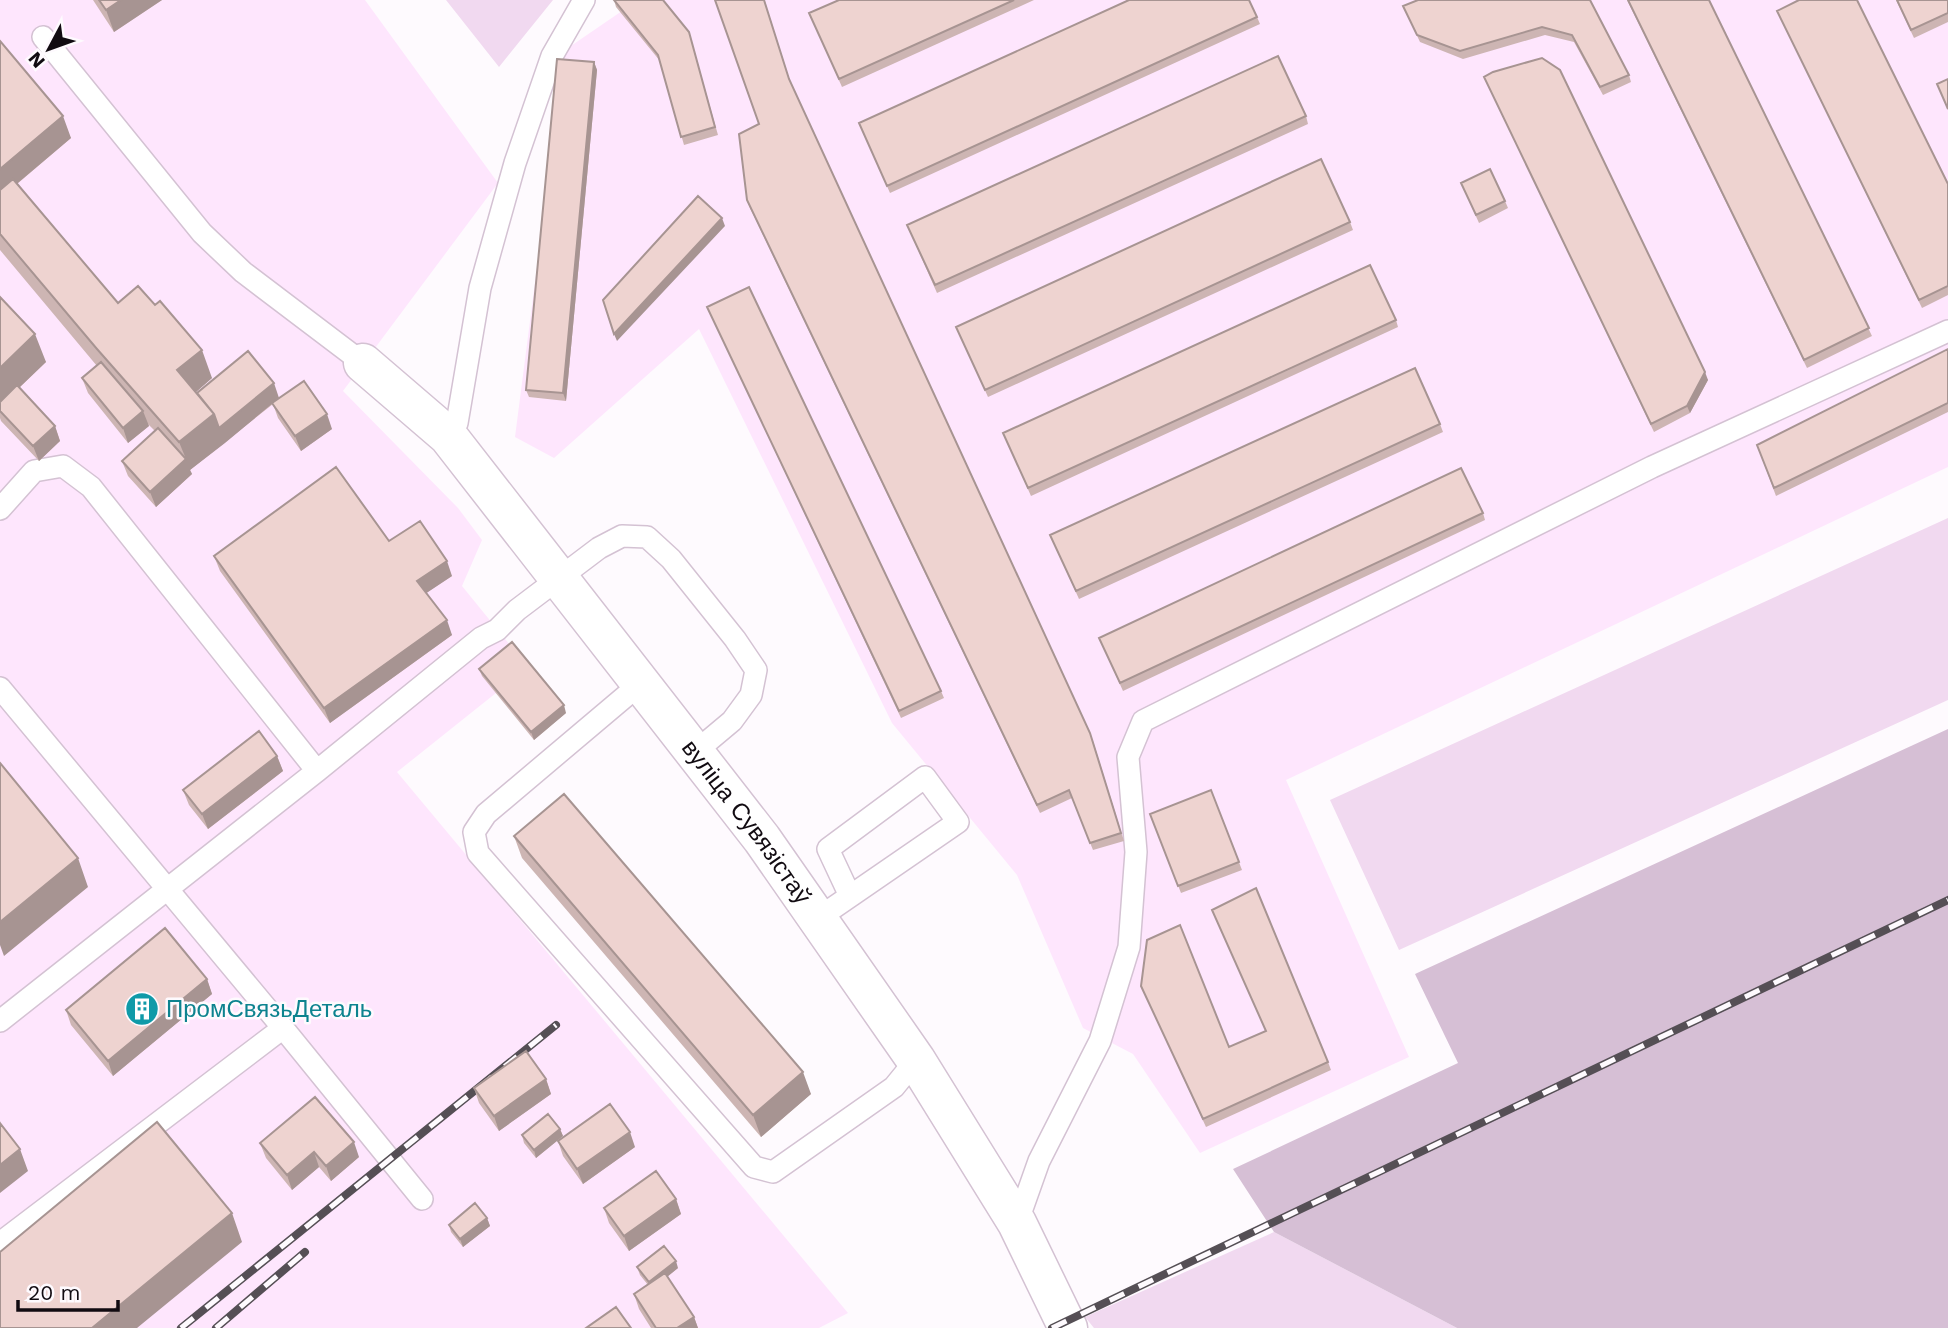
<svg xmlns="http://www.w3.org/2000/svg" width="1948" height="1328" font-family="'Work Sans',sans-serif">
  <rect width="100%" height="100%" fill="#fefafe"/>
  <path fill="#fee6fd" d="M0 0H365L498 183 343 391 458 508 482 540 462 586 514 650 496 693 397 772 848 1313 819 1328H0Z
    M638 0H1948V467L1286 780 1409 1057 1200 1153 1133 1054 1083 1028 1017 875 892 723 699 329 554 458 515 437 565 50Z"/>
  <path fill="#f1d9f0" d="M446 0H553L499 67Z
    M1948 518V700L1399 950 1330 800Z
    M1274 1232 1457 1328H1094L1085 1317Z"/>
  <path fill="#d6bfd5" d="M1948 729V1328H1457L1274 1232 1233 1169 1458 1063 1415 974Z"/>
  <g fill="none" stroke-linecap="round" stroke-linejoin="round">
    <g stroke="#d4c2d3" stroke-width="24">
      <path id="lane" d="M43 37 202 233 243 272 363 363
        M448 436 457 423 480 288 515 163 552 56 584 0
        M0 509 34 471 63 466 91 487 317 771
        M640 684 486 814 474 832 478 853 754 1167 773 1172 894 1087 916 1060
        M0 688 283 1028
        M817 919 958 822 925 777 828 849 850 896
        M0 1021 317 771 481 638 497 630 517 610 599 548 622 536 647 537 671 559 735 639 756 670 751 695 732 721 695 752
        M1017 1223 1039 1161 1100 1041 1129 947 1136 852 1128 757 1143 721 1652 467 1948 331
        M0 1243 283 1028 422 1199"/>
    </g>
    <g stroke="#d4c2d3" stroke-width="41">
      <g id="street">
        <path id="s1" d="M363 363 448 436 762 839 916 1060 1017 1223 1068 1328"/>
      </g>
    </g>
    <use href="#lane" stroke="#fff" stroke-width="21"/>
    <use href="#street" stroke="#fff" stroke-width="38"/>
    <g stroke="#554f55" stroke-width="8">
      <path id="rail" d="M181 1328 556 1025
        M216 1328 305 1252
        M1052 1328 1948 900"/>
    </g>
    <use href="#rail" stroke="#fefafe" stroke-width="5" stroke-dasharray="16" stroke-linecap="butt"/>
  </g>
  <path fill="#cdb5b3" d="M93 0H162L114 32Z
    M614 0 689 32 718 135 684 145 660 61 616 7Z
    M839 0H1034L842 87 809 13Z
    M1590 0 1629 75 1631 82 1603 95 1574 42 1545 35 1463 59 1420 42 1403 6Z
    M1627 0H1709L1872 336 1807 368Z
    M1896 0H1948V22L1914 38Z
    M765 2 790 81 1093 741 1124 841 1093 850 1072 798 1040 813 750 208 747 200 759 124Z
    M1777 11 1948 184V295L1922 308Z
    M1257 17 1260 24 890 193 859 123Z
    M0 41 71 138 17 184 118 303 212 378 196 392 197 393 279 398 332 429 301 451 278 418 273 404 190 470 192 474 156 507 128 476 122 461 155 431 148 424 149 426 128 443 88 393 82 378 97 366 0 250Z
    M594 62 597 70 566 401 529 397 526 390Z
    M1484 77 1708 380 1690 413 1654 432Z
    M1306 116 1308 124 937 293 907 225Z
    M1461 183 1505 201 1508 208 1479 223Z
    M1350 222 1353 230 988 397 956 327Z
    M0 297 46 362 19 388 55 426 60 441 39 461 1 421 0 418Z
    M707 307 941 691 944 698 901 718Z
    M1396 320 1398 327 1031 496 1003 433Z
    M1948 349V412L1776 496 1757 445Z
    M1440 424 1443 432 1079 599 1050 535Z
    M1483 513 1485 520 1123 691 1099 638Z
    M389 541 452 576 426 593 452 635 330 723 220 571 214 556Z
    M479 669 566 713 534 740 482 676Z
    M277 756 283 771 208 829 189 805 183 790Z
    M1211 790 1242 870 1181 893 1150 814Z
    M514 836 811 1094 761 1137 522 858Z
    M1212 910 1328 1062 1331 1070 1206 1127 1141 986 1229 1047 1266 1031Z
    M207 979 212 994 113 1076 71 1025 66 1010Z
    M546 1079 551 1094 499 1131 479 1103 474 1088Z
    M560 1129 563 1136 536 1158 524 1143 522 1135Z
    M558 1141 635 1147 583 1184 563 1156Z
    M260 1143 359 1157 331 1181 319 1167 292 1190 266 1158Z
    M676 1199 681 1214 629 1251 609 1223 604 1208Z
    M487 1218 490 1226 463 1247 451 1232 449 1225Z
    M637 1267 678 1268 667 1277 694 1317 698 1328H651L639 1309 634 1294 648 1285 640 1275Z"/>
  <path fill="#a79492" d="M121 0H162L114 32 106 10Z
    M594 62 597 70 566 401 563 393Z
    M63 116 71 138 0 198V169Z
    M722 218 725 226 617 341 614 334Z
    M35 334 46 362 0 406V368Z
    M202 350 212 378 188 399 177 370Z
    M1705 372 1708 380 1690 413 1687 406Z
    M274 383 279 398 225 443 219 428Z
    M143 411 149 426 128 443 123 428Z
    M214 414 225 443 190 470 192 474 156 507 150 492 186 459 179 442Z
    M327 414 332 429 301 451 295 436Z
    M55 426 60 441 39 461 33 446Z
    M447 561 452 576 422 596 417 581Z
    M447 620 452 635 330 723 324 708Z
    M564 705 566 713 534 740 531 732Z
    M277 756 283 771 208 829 202 814Z
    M78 858 88 887 4 956 0 945V922Z
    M207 979 212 994 113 1076 108 1061Z
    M803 1072 811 1094 761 1137 753 1115Z
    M546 1079 551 1094 499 1131 494 1116Z
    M560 1129 563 1136 536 1158 534 1150Z
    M630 1132 635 1147 583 1184 577 1169Z
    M354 1142 359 1157 331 1181 326 1166Z
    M20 1149 28 1171 0 1193V1165Z
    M314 1152 319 1167 292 1190 287 1175Z
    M676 1199 681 1214 629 1251 624 1236Z
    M232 1213 242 1242 137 1328H92Z
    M487 1218 490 1226 463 1247 460 1239Z
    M676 1261 678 1268 652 1289 649 1282Z
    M694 1317 698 1328H677Z"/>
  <path fill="#eed3d0" stroke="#a79492" stroke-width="2" d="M99 0H121L106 10Z
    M614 0H663L689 32 715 127 681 137 658 55Z
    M715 0H764L789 79 1090 733 1121 833 1090 843 1069 790 1037 805 747 200 739 134 759 124Z
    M839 0H1014L839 79 809 13Z
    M1129 0H1249L1257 17 887 186 859 123Z
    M1418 0H1590L1629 75 1600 87 1572 35 1542 27 1460 51 1417 35 1403 6Z
    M1628 0H1709L1869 328 1804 360Z
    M1799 0H1857L1948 184V286L1919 300 1777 11Z
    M1897 0H1948V13L1911 30Z
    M0 41 63 116 0 169Z
    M1278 56 1306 116 935 285 907 225Z
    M1542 58 1560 70 1705 372 1687 406 1651 424 1484 77 1493 72Z
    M557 59 594 62 563 393 526 390Z
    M1948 79V109L1937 84Z
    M1321 159 1350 222 985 390 956 327Z
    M1490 169 1505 201 1476 215 1461 183Z
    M13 179 118 303 138 286 155 305 160 301 202 350 177 370 214 414 179 442 97 349 0 234V190Z
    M698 196 722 218 614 334 603 300Z
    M1370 265 1396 320 1028 488 1003 433Z
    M749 287 941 691 899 711 707 307Z
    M0 297 35 334 0 368Z
    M1948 349V403L1774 488 1757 445Z
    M248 351 274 383 219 428 214 414 197 393Z
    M101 362 143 411 123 428 82 378Z
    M1415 368 1440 424 1076 591 1050 535Z
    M304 381 327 414 295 436 272 403Z
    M17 385 55 426 33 446 0 411V402Z
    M158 428 186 459 150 492 122 461Z
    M336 467 389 541 420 521 447 561 417 581 447 620 324 708 214 556Z
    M1461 468 1483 513 1120 683 1099 638Z
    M512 642 564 705 531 732 479 669Z
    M259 731 277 756 202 814 183 790Z
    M0 763 78 858 0 922Z
    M1211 790 1239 862 1178 886 1150 814Z
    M564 794 803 1072 753 1115 514 836Z
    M1256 888 1328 1062 1203 1119 1141 986 1147 940 1180 925 1229 1047 1266 1031 1212 910Z
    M165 928 207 979 108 1061 66 1010Z
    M526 1051 546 1079 494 1116 474 1088Z
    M315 1097 354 1142 326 1166 314 1152 287 1175 260 1143Z
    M610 1104 630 1132 577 1169 558 1141Z
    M548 1114 560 1129 534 1150 522 1135Z
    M157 1122 232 1213 92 1328H0V1252Z
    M0 1123 20 1149 0 1165Z
    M656 1171 676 1199 624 1236 604 1208Z
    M475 1203 487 1218 460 1239 449 1225Z
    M664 1246 676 1261 649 1282 637 1267Z
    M665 1273 694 1317 677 1328H656L634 1294Z
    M616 1307 631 1328H586Z"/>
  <defs>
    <g id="building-disc" transform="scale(1.75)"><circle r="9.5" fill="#0f9aa8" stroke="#fefafe"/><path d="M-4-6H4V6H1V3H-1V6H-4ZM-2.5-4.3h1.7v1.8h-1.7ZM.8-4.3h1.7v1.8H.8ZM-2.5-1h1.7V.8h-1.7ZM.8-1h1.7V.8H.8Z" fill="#fff"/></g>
  </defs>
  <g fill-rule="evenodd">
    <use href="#building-disc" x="142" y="1009"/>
  </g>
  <g text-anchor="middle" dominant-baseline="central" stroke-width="5" stroke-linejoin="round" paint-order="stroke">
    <g font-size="24" fill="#110b11" stroke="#fefafe">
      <text stroke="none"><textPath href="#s1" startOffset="600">вуліца Сувязістаў</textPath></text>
    </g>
    <g font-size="24" fill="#0d838f" stroke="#fefafe" text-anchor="start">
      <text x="166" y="1009">ПромСвязьДеталь</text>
    </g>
  </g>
  <g transform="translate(49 49) rotate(229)" stroke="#fefafe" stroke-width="5" paint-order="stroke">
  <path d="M0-5L12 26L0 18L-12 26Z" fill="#110b11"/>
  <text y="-10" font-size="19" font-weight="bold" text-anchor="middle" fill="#110b11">N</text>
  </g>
  <path d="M18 1300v10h100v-10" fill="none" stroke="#110b11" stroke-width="3.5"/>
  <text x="28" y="1300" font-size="21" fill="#110b11" stroke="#fefafe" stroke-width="5" paint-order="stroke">20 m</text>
</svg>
